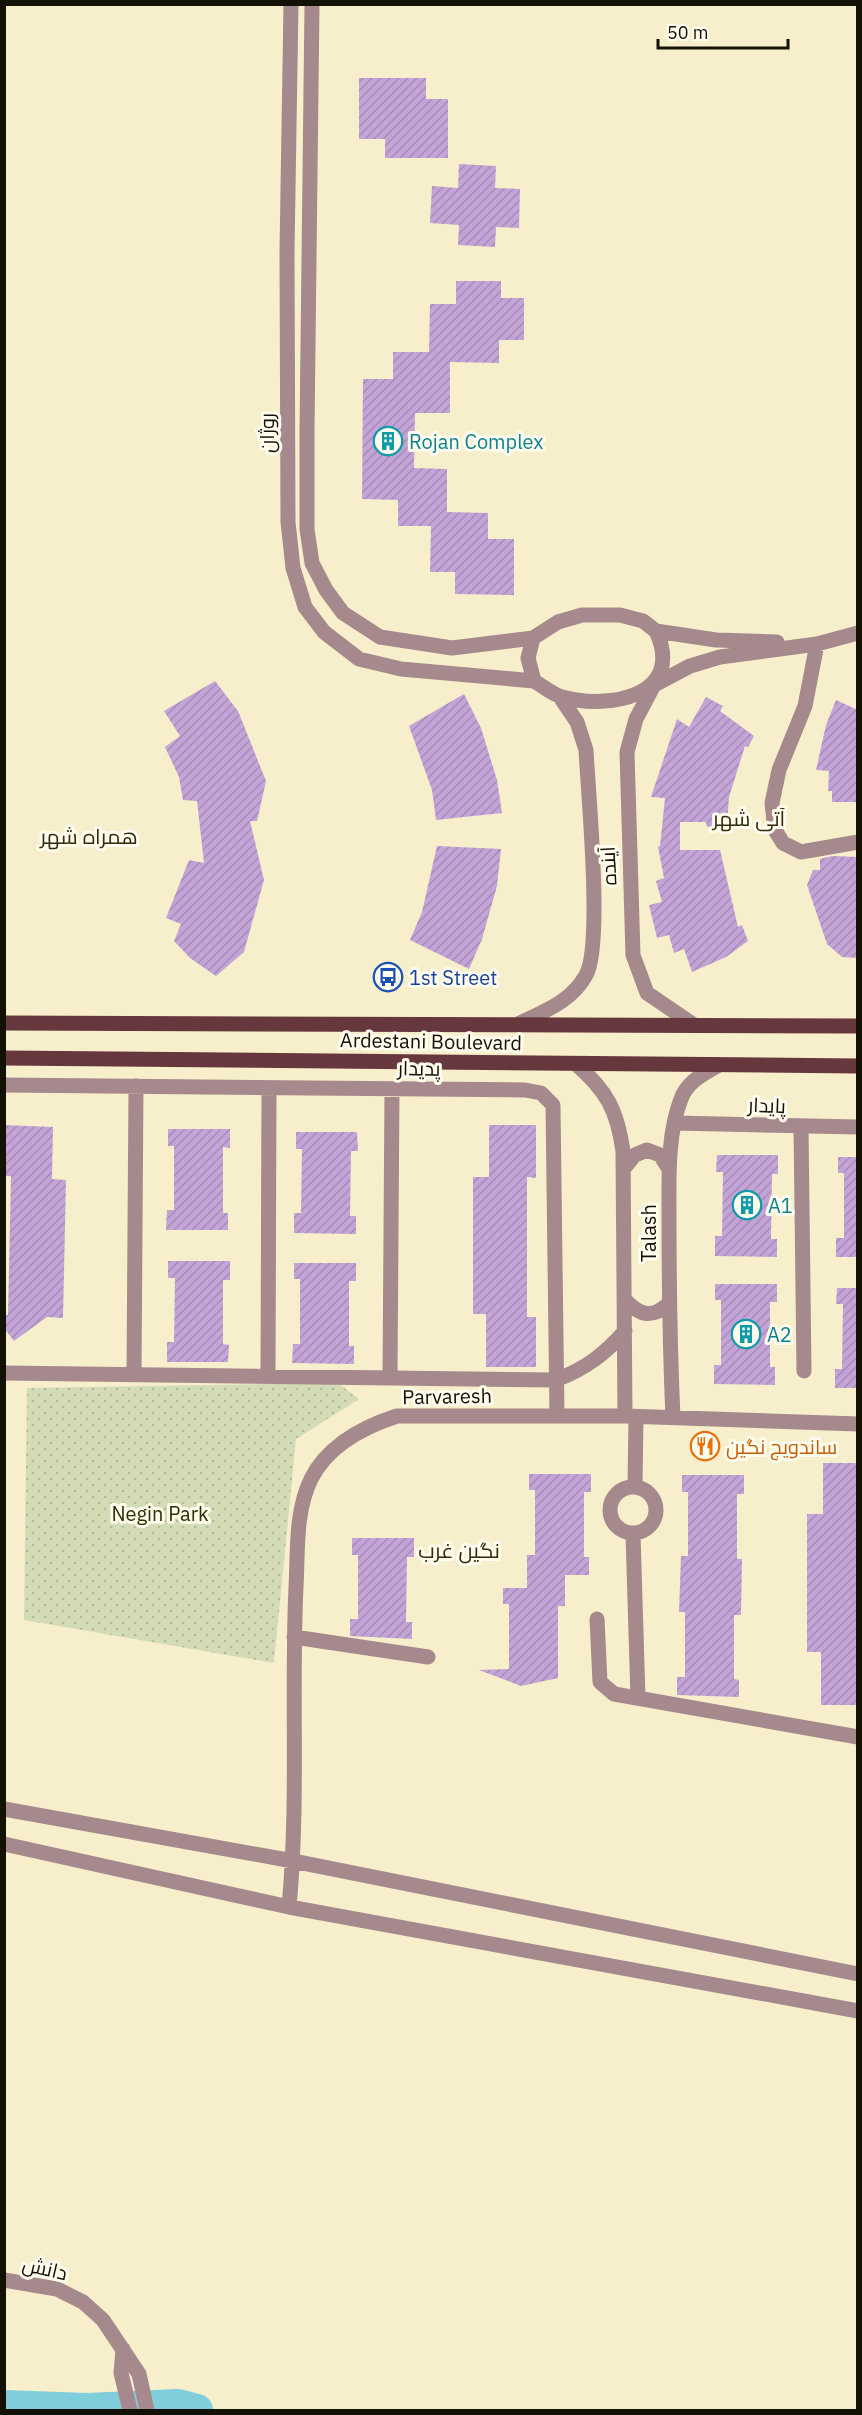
<svg xmlns="http://www.w3.org/2000/svg" width="862" height="2415" font-family="'IBM Plex Sans',Cairo,sans-serif">
  <defs>
    <pattern id="park-dots" width="8" height="8" patternUnits="userSpaceOnUse" patternTransform="scale(1.5)"><rect width="8" height="8" fill="#d3dcb7"/><path d="M2 2h.1M6 6h.1" fill="none" stroke="#b4bc9c" stroke-width="1.8" stroke-linecap="round"/></pattern>
    <pattern id="building-hatch" width="6" height="6" patternUnits="userSpaceOnUse" patternTransform="scale(1.5)"><rect width="6" height="6" fill="#c3a4d7"/><path d="M-1 1l2-2M0 6l6-6M5 7l2-2" fill="none" stroke="#a78cb7"/></pattern>
  </defs>
  <rect width="100%" height="100%" fill="#f7efcb"/>
  <path fill="url(#park-dots)" d="M338 1383 359 1399 296 1439 274 1663 24 1620 27 1388Z"/>
  <g fill="none" stroke-linecap="round" stroke-linejoin="round">
    <path stroke="#80cddc" stroke-width="32" d="M4 2406 87 2409 178 2405 197 2410"/>
  </g>
  <path fill="url(#building-hatch)" d="M359 78H426V99H448V158H385V139H359Z
    M459 164 496 166 495 188 520 189 519 228 496 227 495 247 458 245 459 225 430 223 432 186 458 188Z
    M456 281H501V298H524V340H499V363L450 362V413H415L414 468 447 469V512L488 513V539H514V595L455 594V572H430L431 526H398V500L362 499 363 379H393V352H429L430 304H456Z
    M215 681 238 711 266 781 257 821H250L264 880 244 952 216 976 190 958 174 941 181 924 166 918 189 860 204 863 197 801 183 800 179 777 165 747 180 736 164 711Z
    M464 694 481 728 497 780 502 813 436 820 432 790 409 726Z
    M706 697 723 706 720 711 754 736 748 747 745 746 729 797 727 826 707 827 706 822H680V850H720L738 927 742 925 748 941 726 957 692 972 684 949 674 953 669 935 657 938 649 905 662 902 656 881 664 878 658 847 660 846 665 798 651 797 677 719 689 727Z
    M836 700 858 710V802H832V791H828L829 771 816 770 826 725Z
    M437 846 501 849 497 886 482 939 469 969 410 940 422 912Z
    M832 856 858 857V958L842 957 827 944 807 885 813 870H820V859Z
    M4 1125 53 1127 52 1179 66 1180 63 1318 47 1317 14 1341 4 1328V1315H8L11 1176H4Z
    M489 1125H536V1178L527 1177V1317H536V1367H486V1314H473V1177H489Z
    M168 1129H230V1148L223 1147V1213H228V1230H166L167 1210H174V1146H168Z
    M296 1132H357L358 1151H351L350 1216H356V1234L294 1233V1213H301L302 1149H296Z
    M717 1155H778V1174H772L771 1239H777V1257L715 1256V1236H722L723 1172H716Z
    M838 1157H858V1257H836V1238H844V1173H838Z
    M168 1261H230V1280H223V1344L229 1345 228 1362H167V1342H174L175 1278H168Z
    M294 1263H356V1281H349V1346H354V1364L292 1363 293 1344H300V1279H294Z
    M715 1284H777V1302H770V1367H775V1385L714 1384V1365H721V1300H715Z
    M837 1288H858V1388H835V1369H842L843 1304H836Z
    M823 1463H858V1705H821V1652H807V1514H823Z
    M529 1474H591V1492H584V1557H589V1575H565V1606H558V1678L521 1686 479 1670 509 1669V1604H503V1588H527V1555H535V1490H529Z
    M682 1475H744V1494H737V1559H742L741 1615H734V1679L739 1680V1697L677 1695V1677H685V1612H679L681 1556H688V1492H682Z
    M352 1538H414V1557H407L406 1622H412V1639L350 1636V1619H358V1555H352Z"/>
  <g fill="none" stroke-linecap="round" stroke-linejoin="round">
    <path stroke="#a6898c" stroke-width="15" d="M291 4 287 251 288 522 293 568 305 607 324 632 359 659 401 669 534 681
      M312 4 307 431V529L312 563 326 590 343 613 380 637 452 648 533 638
      M656 631C686 696 609 710 562 697 552 694 543 686 534 681L528 658 533 638 558 622 582 615H620L643 621 656 631 716 640 777 642
      M817 644 805 706 779 770 772 803 775 830 783 843 801 852 858 842
      M520 1023C545 1011 572 1001 586 975 603 945 588 792 586 750L577 722 560 697
      M694 1025 647 993 633 955 627 752 636 719 654 685 690 666 720 657 817 644 858 633
      M576 1064C607 1091 617 1110 623 1151L625 1416
      M4 1085 525 1090 541 1093 553 1105 557 1416
      M674 1123 858 1127
      M801 1127 804 1371
      M625 1167 635 1155 647 1150 660 1155 669 1169
      M625 1300C640 1316 653 1319 669 1303
      M4 1373 556 1380C585 1369 605 1354 625 1331
      M134 1374 136 1086
      M268 1375 269 1088
      M390 1376 392 1089
      M673 1418C670 1351 669 1284 669 1217 669 1179 667 1135 681 1099 687 1082 702 1075 717 1066
      M610 1510a23 23 0 1 1 46 0a23 23 0 1 1-46 0Z
      M635 1487 636 1417
      M633 1534 638 1698
      M597 1619 600 1682 614 1694 858 1737
      M294 1637 428 1657
      M4 1809 293 1861 858 1974
      M4 1844 289 1907 858 2011
      M289 1907C299 1800 291 1693 296 1587 298 1551 295 1512 311 1479 328 1445 363 1427 397 1416H625L858 1424
      M4 2280 57 2289 83 2302 103 2320 139 2374 147 2410
      M123 2349 121 2373 130 2410"/>
    <path stroke="#66373d" stroke-width="15" d="M4 1023 858 1026
      M4 1058 858 1066"/>
  </g>
  <defs>
    <g id="building-ring" transform="scale(1.5)"><circle r="9.5" fill="#fffcee" stroke="#0f9aa8" stroke-width="1.5"/><path d="M-4-6H4V6H1V3H-1V6H-4ZM-2.5-4.3h1.7v1.8h-1.7ZM.8-4.3h1.7v1.8H.8ZM-2.5-1h1.7V.8h-1.7ZM.8-1h1.7V.8H.8Z" fill="#0f9aa8"/></g>
    <g id="bus-ring" transform="scale(1.5)"><circle r="9.5" fill="#fffcee" stroke="#1a4fb4" stroke-width="1.5"/><path d="M-5-6H5V4H4V6H2V4H-2V6H-4V4H-5ZM-3.5-4V0h7V-4ZM-3.5 1.2v1.5H-2V1.2ZM2 1.2v1.5H3.5V1.2Z" fill="#1a4fb4"/></g>
    <g id="restaurant-ring" transform="scale(1.5)"><circle r="9.5" fill="#fffcee" stroke="#e8710a" stroke-width="1.5"/><path d="M-5-6h1v4h1v-4h1v4h1v-4h1v5L-1.5 .5V6h-2V.5L-5-1ZM5-6V6H3V1.5H1.5Q1.5-4 5-6Z" fill="#e8710a"/></g>
  </defs>
  <g fill-rule="evenodd">
    <use href="#building-ring" x="388" y="441"/>
    <use href="#bus-ring" x="388" y="977"/>
    <use href="#building-ring" x="747" y="1205"/>
    <use href="#building-ring" x="746" y="1334"/>
    <use href="#restaurant-ring" x="705" y="1446"/>
  </g>
  <g text-anchor="middle" dominant-baseline="central" stroke-width="6" stroke-linejoin="round" paint-order="stroke">
    <g font-size="20" fill="#131004" stroke="#fffcee">
      <text transform="translate(266 433) rotate(-90)">روژان</text>
      <text transform="translate(608 866) rotate(-93)">آینده</text>
      <text transform="translate(431 1041) rotate(1)">Ardestani Boulevard</text>
      <text transform="translate(419 1068) rotate(1)">پدیدار</text>
      <text transform="translate(767 1105) rotate(2)">پایدار</text>
      <text transform="translate(648 1233) rotate(-90)">Talash</text>
      <text transform="translate(447 1396) rotate(-1)">Parvaresh</text>
      <text transform="translate(45 2268) rotate(13)">دانش</text>
    </g>
    <g font-size="20" fill="#0d838f" stroke="#fffcee" text-anchor="start">
      <text x="409" y="441">Rojan Complex</text>
      <text x="768" y="1205">A1</text>
      <text x="767" y="1334">A2</text>
    </g>
    <g font-size="20" fill="#164399" stroke="#fffcee" text-anchor="start">
      <text x="409" y="977">1st Street</text>
    </g>
    <g font-size="20" fill="#c56008" stroke="#fffcee" text-anchor="start">
      <text x="726" y="1446">ساندویج نگین</text>
    </g>
    <g font-size="20" fill="#2a3104" stroke="#fffcee">
      <text x="160" y="1513">Negin Park</text>
    </g>
    <g font-size="21" fill="#312a0b" stroke="#fffcee">
      <text x="749" y="818">آتی شهر</text>
      <text x="89" y="836">همراه شهر</text>
      <text x="459" y="1550">نگین غرب</text>
    </g>
  </g>
  <rect width="862" height="2415" fill="none" stroke="#131004" stroke-width="12"/>
  <path d="M658 39v9h130v-9" fill="none" stroke="#131004" stroke-width="3"/>
  <text x="667" y="39" font-size="18" fill="#131004" stroke="#fffcee" stroke-width="4.5" paint-order="stroke">50 m</text>
</svg>
